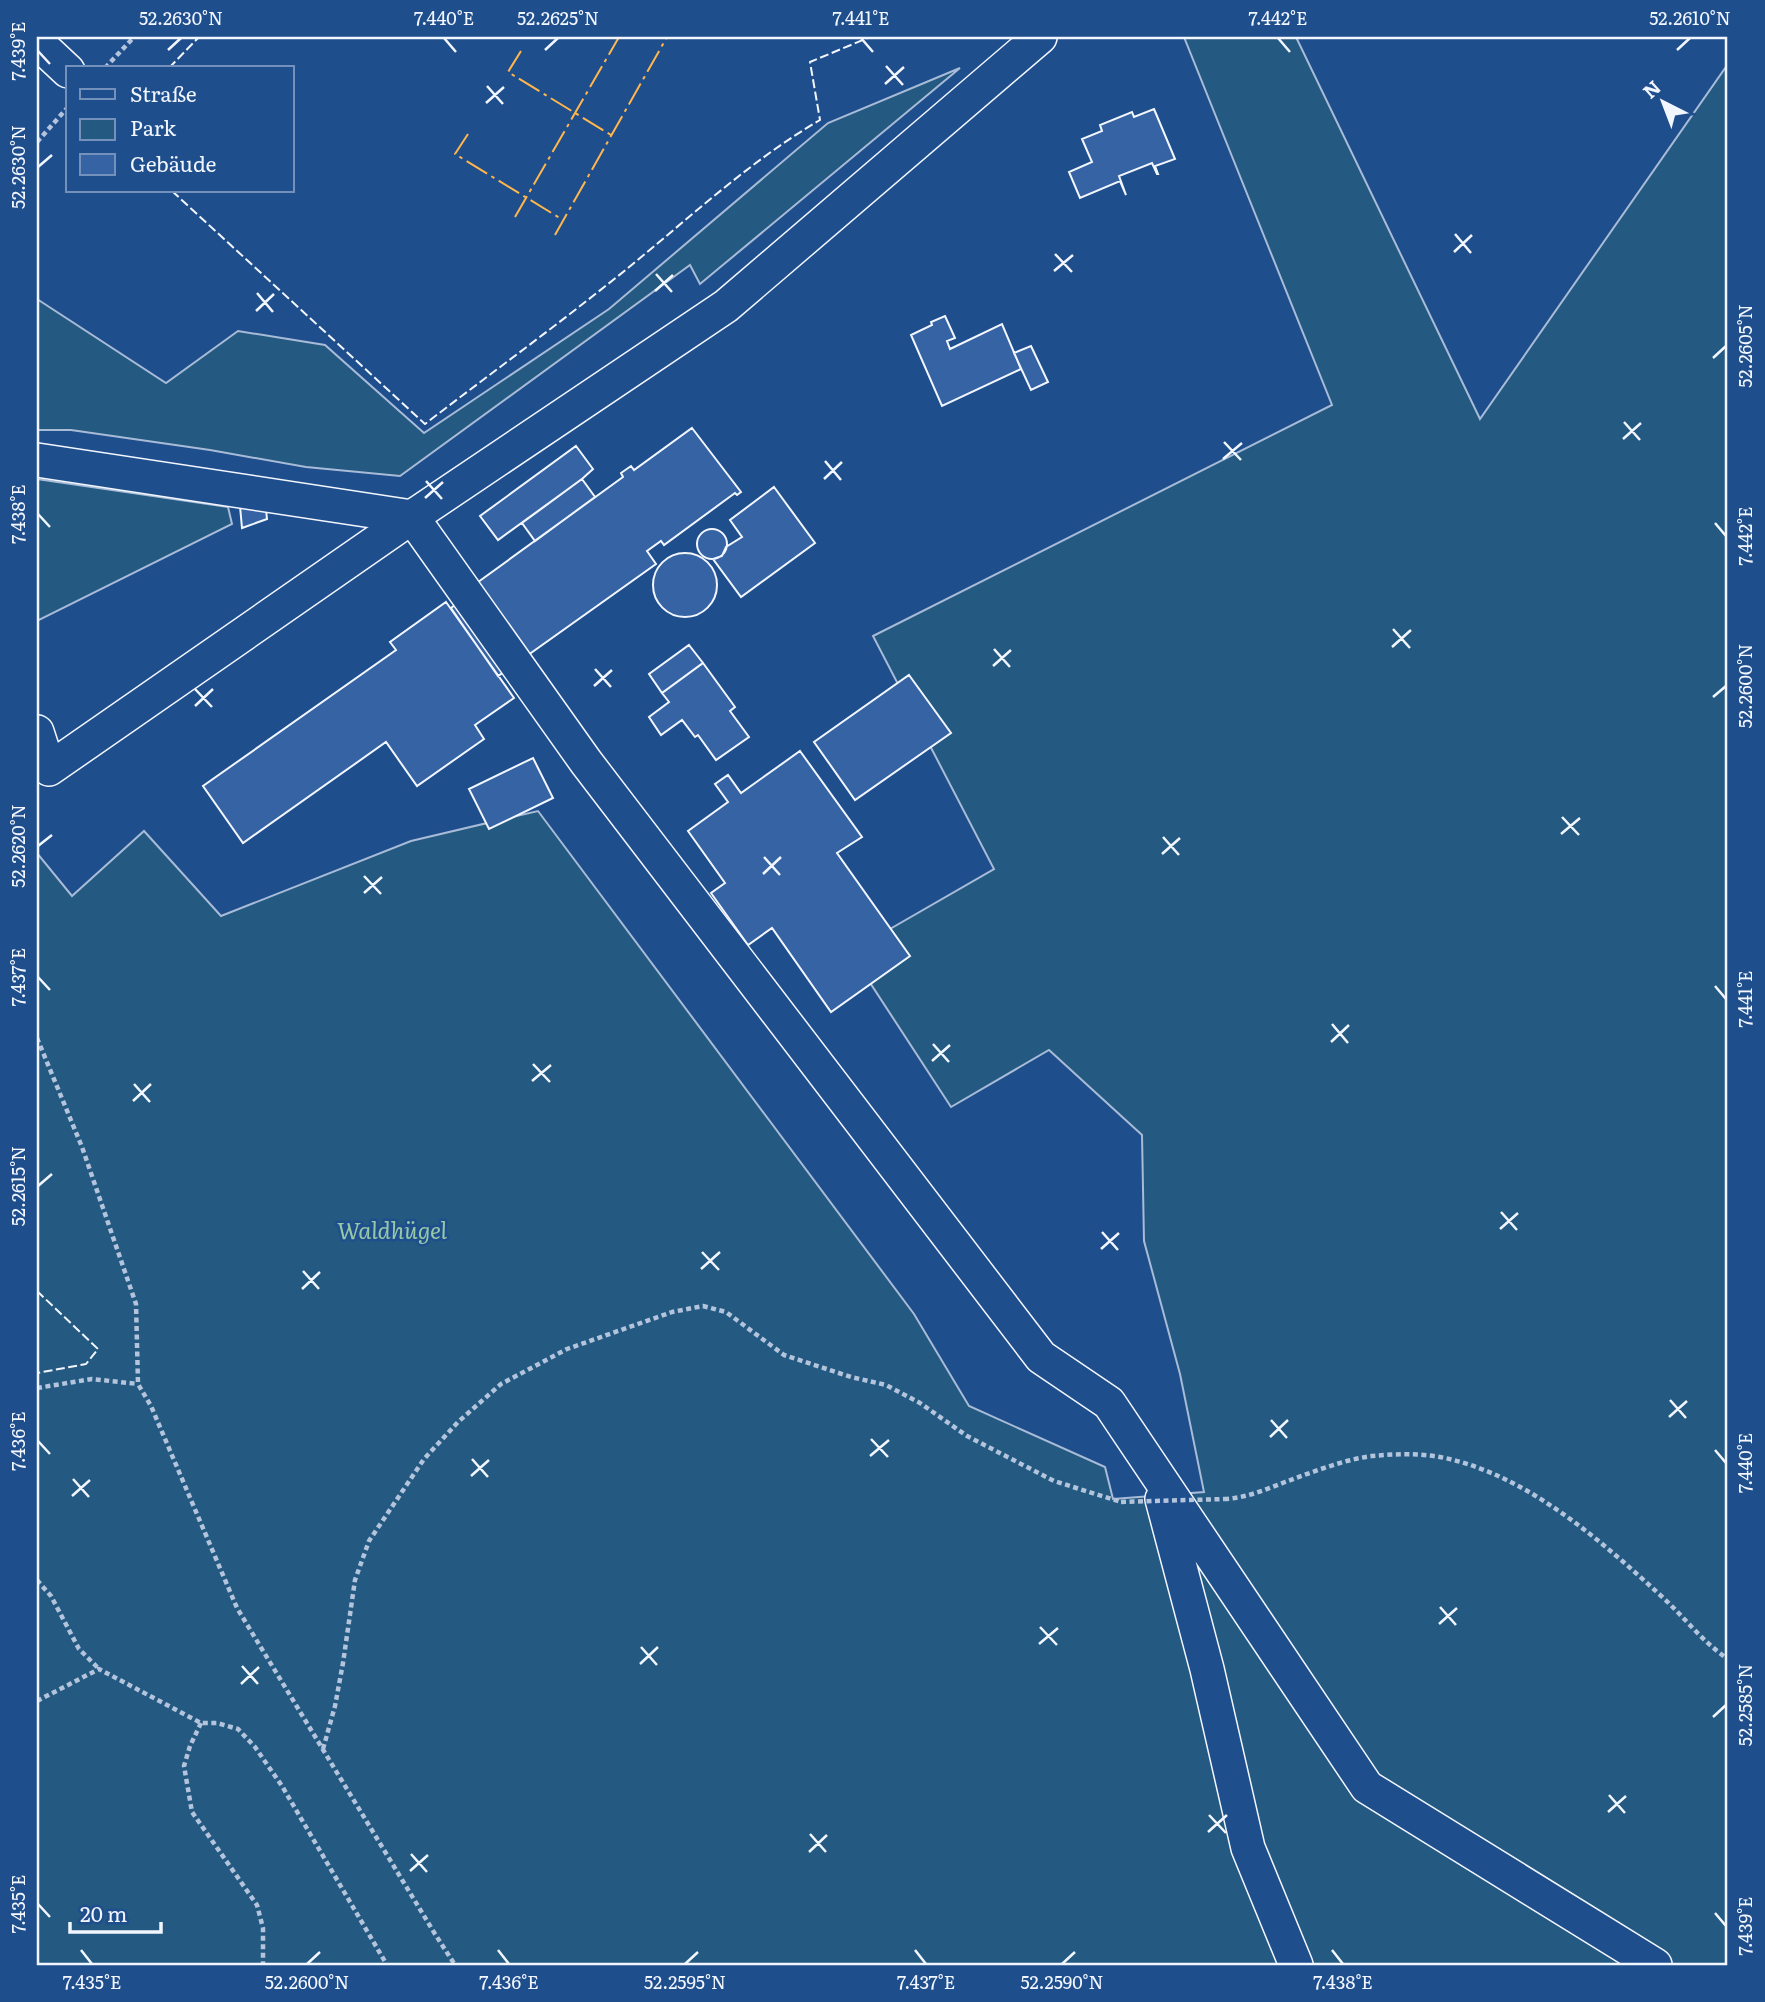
<svg xmlns="http://www.w3.org/2000/svg" width="1765" height="2002" font-family="Literata,serif">
  <rect width="100%" height="100%" fill="#1f4e8c"/>
  <path fill="#245a82" stroke="#a8bbd7" stroke-width="2" d="M1184 37H1296L1480 419 1728 64V1965H37V853L72 896 144 831 221 916 411 841 538 811 914 1314 969 1406 1105 1467 1113 1499 1204 1492 1180 1374 1144 1241 1142 1135 1049 1050 951 1107 850 952 994 869 873 636 1332 405Z
    M960 68 700 284 690 265 400 476 306 467 210 450 71 430H37V299L166 383 238 331 325 345 424 433 609 309 828 123Z
    M37 479 228 507 232 524 37 621Z"/>
  <path fill="#3563a3" stroke="#f2f6ff" stroke-width="2" d="M1154 109 1175 159 1155 166 1158 174H1157L1152 163 1119 176 1126 195 1120 181 1080 198 1069 172 1092 162 1082 139 1102 131 1100 125 1132 112 1134 117Z
    M945 316 955 338 947 341 950 349 1002 324 1021 369 942 406 911 335 932 325 931 322Z
    M1031 346 1048 382 1031 390 1014 353Z
    M692 428 741 492 737 495 735 493 664 545 661 541 647 551 656 564 514 665 474 585 623 477 621 473 631 466 634 470Z
    M576 446 593 469 582 479 498 540 480 516Z
    M582 479 595 497 535 541 522 523Z
    M774 487 815 543 741 597 713 559 722 556 726 547 742 537 730 520Z
    M240 506 266 510 267 519 242 528Z
    M697 544a15 15 0 1 1 30 0a15 15 0 1 1-30 0Z
    M653 585a32 32 0 1 1 64 0a32 32 0 1 1-64 0Z
    M467 596 514 665 498 676 451 608Z
    M446 602 514 698 475 725 484 739 417 786 386 742 243 843 203 786 396 650 390 642Z
    M689 645 703 663 662 693 649 674Z
    M703 663 735 707 730 711 749 737 716 760 698 735 695 737 682 720 661 735 649 717 669 702 662 693Z
    M909 675 951 733 855 800 814 742Z
    M800 751 862 837 837 853 910 956 831 1012 772 928 748 945 711 893 725 883 688 831 728 802 715 784 728 775 741 793Z
    M533 758 553 798 489 829 469 789Z"/>
  <g fill="none" stroke-linecap="round" stroke-linejoin="round">
    <g stroke="#f2f6ff" stroke-width="36">
      <path id="minor" d="M37 42 68 71
        M37 460 412 517 586 762 1041 1357 1109 1403 1367 1787 1655 1965
        M37 732 49 769 412 517 726 306 1040 37
        M1162 1499 1207 1669 1248 1848 1296 1965"/>
    </g>
    <path stroke="#b3c4dc" stroke-width="4.5" stroke-dasharray="5 3.5" stroke-linecap="butt" d="M105 68 134 37
      M37 142 68 107
      M37 1038 82 1147 136 1304 138 1384 151 1406 237 1608 435 1934 455 1965
      M37 1388 92 1379 138 1384
      M1224 1499C1246 1498 1265 1490 1285 1482 1313 1472 1342 1460 1372 1456 1394 1454 1418 1453 1440 1457 1524 1473 1598 1538 1659 1594 1683 1615 1701 1641 1728 1659
      M37 1580 51 1596 79 1649 99 1669
      M37 1701 99 1669 201 1723H217L238 1729 255 1747 282 1786 387 1965
      M201 1723 190 1746 184 1766 192 1812 257 1905 263 1928V1965
      M323 1749 335 1706 343 1663 355 1580 369 1541 424 1459 458 1422 501 1384 567 1349 672 1312 703 1306 726 1312 784 1355 851 1377 886 1385 920 1403 967 1436 1054 1481 1121 1502"/>
    <use href="#minor" stroke="#1f4e8c" stroke-width="33"/>
    <path stroke="#b3c4dc" stroke-width="4.5" stroke-dasharray="5 3.5" stroke-linecap="butt" d="M1121 1502 1224 1499"/>
    <path stroke="#f2f6ff" stroke-width="2" stroke-dasharray="9 3.5" stroke-linecap="butt" d="M169 68 199 37
      M172 191 425 424C486 377 548 332 608 284 678 229 743 165 820 120L810 62 870 37
      M37 1291 98 1349 86 1364 37 1373"/>
    <path stroke="#ffb74d" stroke-width="2" stroke-dasharray="24 5 3.5 5" stroke-linecap="butt" d="M521 51 508 72 611 135
      M468 134 455 154 563 220
      M515 217 619 37
      M555 235 667 37"/>
  </g>
  <path fill="none" stroke="#f2f6ff" stroke-width="2.5" d="M444 38 456 52M861 38 873 52M1278 38 1290 52M168 50 181 38M545 50 558 38M1677 50 1690 38M38 51 50 64M886 66 903 85M885 84 904 67M487 86 503 104M486 103 504 87M38 167 52 155M1455 234 1471 253M1454 252 1472 235M1055 254 1072 272M1054 271 1073 255M656 274 672 292M655 291 673 275M257 293 273 312M256 311 274 294M1713 358 1726 346M1624 422 1640 440M1623 439 1641 423M1224 442 1241 460M1223 459 1242 443M825 461 841 480M824 479 842 462M426 481 442 499M425 498 443 482M38 514 50 527M1715 523 1726 536M1393 629 1410 648M1392 647 1411 630M994 649 1010 667M993 666 1011 650M595 669 611 687M594 686 612 670M195 689 212 707M1713 697 1726 686M195 706 213 689M1562 817 1579 835M1561 834 1580 818M1163 837 1179 855M38 846 52 835M1162 854 1180 838M764 857 780 875M763 874 781 857M364 876 381 894M364 893 382 877M38 977 50 990M1715 986 1726 999M1332 1024 1348 1043M1331 1042 1349 1025M933 1044 949 1062M932 1061 950 1045M533 1064 550 1082M532 1081 551 1065M134 1084 150 1102M133 1101 151 1084M38 1186 52 1174M1501 1212 1517 1230M1500 1229 1518 1213M1102 1232 1118 1250M1101 1249 1119 1233M702 1252 719 1270M701 1269 720 1252M303 1271 319 1289M302 1289 320 1272M1670 1400 1686 1418M1669 1417 1687 1401M1271 1420 1287 1438M1270 1437 1288 1420M871 1439 888 1457M38 1441 50 1454M1715 1450 1726 1463M870 1456 889 1440M472 1459 488 1477M471 1476 489 1460M73 1479 89 1497M72 1496 90 1480M1440 1607 1456 1625M1439 1624 1457 1608M1040 1627 1057 1645M1039 1644 1058 1628M641 1647 657 1665M640 1664 658 1647M242 1666 258 1684M241 1684 259 1667M1713 1717 1726 1705M1609 1795 1625 1813M1608 1812 1626 1796M1209 1815 1226 1833M1208 1832 1227 1815M810 1834 826 1852M809 1852 827 1835M411 1854 427 1872M410 1871 428 1855M38 1904 50 1917M1715 1913 1726 1926M81 1950 92 1964M498 1950 509 1964M915 1950 926 1964M1332 1950 1343 1964M307 1964 320 1952M685 1964 698 1952M1062 1964 1075 1952"/>
  <g text-anchor="middle" dominant-baseline="central" stroke-width="5" stroke-linejoin="round" paint-order="stroke">
    <g font-size="23" font-style="italic" fill="#97c8a6" stroke="#1f4e8c">
      <text x="392" y="1229">Waldhügel</text>
    </g>
  </g>
  <rect width="1765" height="2002" fill="none" stroke="#1f4e8c" stroke-width="77"/>
  <rect x="66" y="66" width="228" height="126" fill="#1f4e8c" stroke="#7391ba" stroke-width="2"/>
  <rect x="80" y="89" width="35" height="10" fill="#1f4e8c" stroke="#7391ba" stroke-width="2"/>
  <text x="130" y="102" font-size="21" fill="#f2f6ff">Straße</text>
  <rect x="80" y="119" width="35" height="21" fill="#245a82" stroke="#7391ba" stroke-width="2"/>
  <text x="130" y="136" font-size="21" fill="#f2f6ff">Park</text>
  <rect x="80" y="154" width="35" height="21" fill="#3563a3" stroke="#7391ba" stroke-width="2"/>
  <text x="130" y="172" font-size="21" fill="#f2f6ff">Gebäude</text>
  <g transform="translate(1663 102) rotate(318)" stroke="#1f4e8c" stroke-width="5" paint-order="stroke">
  <path d="M0-5L12 26L0 18L-12 26Z" fill="#f2f6ff"/>
  <text y="-10" font-size="19" font-weight="bold" text-anchor="middle" fill="#f2f6ff">N</text>
  </g>
  <path d="M70 1922v10h91v-10" fill="none" stroke="#f2f6ff" stroke-width="3.5"/>
  <text x="80" y="1922" font-size="21" fill="#f2f6ff" stroke="#1f4e8c" stroke-width="5" paint-order="stroke">20 m</text>
  <rect x="38" y="38" width="1688" height="1926" fill="none" stroke="#f2f6ff" stroke-width="2.5"/>
  <g font-size="18" text-anchor="middle" fill="#f2f6ff">
    <text x="181" y="25">52.2630°N</text>
    <text x="444" y="25">7.440°E</text>
    <text x="558" y="25">52.2625°N</text>
    <text x="861" y="25">7.441°E</text>
    <text x="1278" y="25">7.442°E</text>
    <text x="1690" y="25">52.2610°N</text>
    <text transform="translate(19 51) rotate(-90)" y="6">7.439°E</text>
    <text transform="translate(19 167) rotate(-90)" y="6">52.2630°N</text>
    <text transform="translate(1746 346) rotate(-90)" y="6">52.2605°N</text>
    <text transform="translate(19 514) rotate(-90)" y="6">7.438°E</text>
    <text transform="translate(1746 536) rotate(-90)" y="6">7.442°E</text>
    <text transform="translate(1746 686) rotate(-90)" y="6">52.2600°N</text>
    <text transform="translate(19 846) rotate(-90)" y="6">52.2620°N</text>
    <text transform="translate(19 977) rotate(-90)" y="6">7.437°E</text>
    <text transform="translate(1746 999) rotate(-90)" y="6">7.441°E</text>
    <text transform="translate(19 1186) rotate(-90)" y="6">52.2615°N</text>
    <text transform="translate(19 1441) rotate(-90)" y="6">7.436°E</text>
    <text transform="translate(1746 1463) rotate(-90)" y="6">7.440°E</text>
    <text transform="translate(1746 1705) rotate(-90)" y="6">52.2585°N</text>
    <text transform="translate(19 1904) rotate(-90)" y="6">7.435°E</text>
    <text transform="translate(1746 1926) rotate(-90)" y="6">7.439°E</text>
    <text x="92" y="1989">7.435°E</text>
    <text x="307" y="1989">52.2600°N</text>
    <text x="509" y="1989">7.436°E</text>
    <text x="685" y="1989">52.2595°N</text>
    <text x="926" y="1989">7.437°E</text>
    <text x="1062" y="1989">52.2590°N</text>
    <text x="1343" y="1989">7.438°E</text>
  </g>
</svg>
